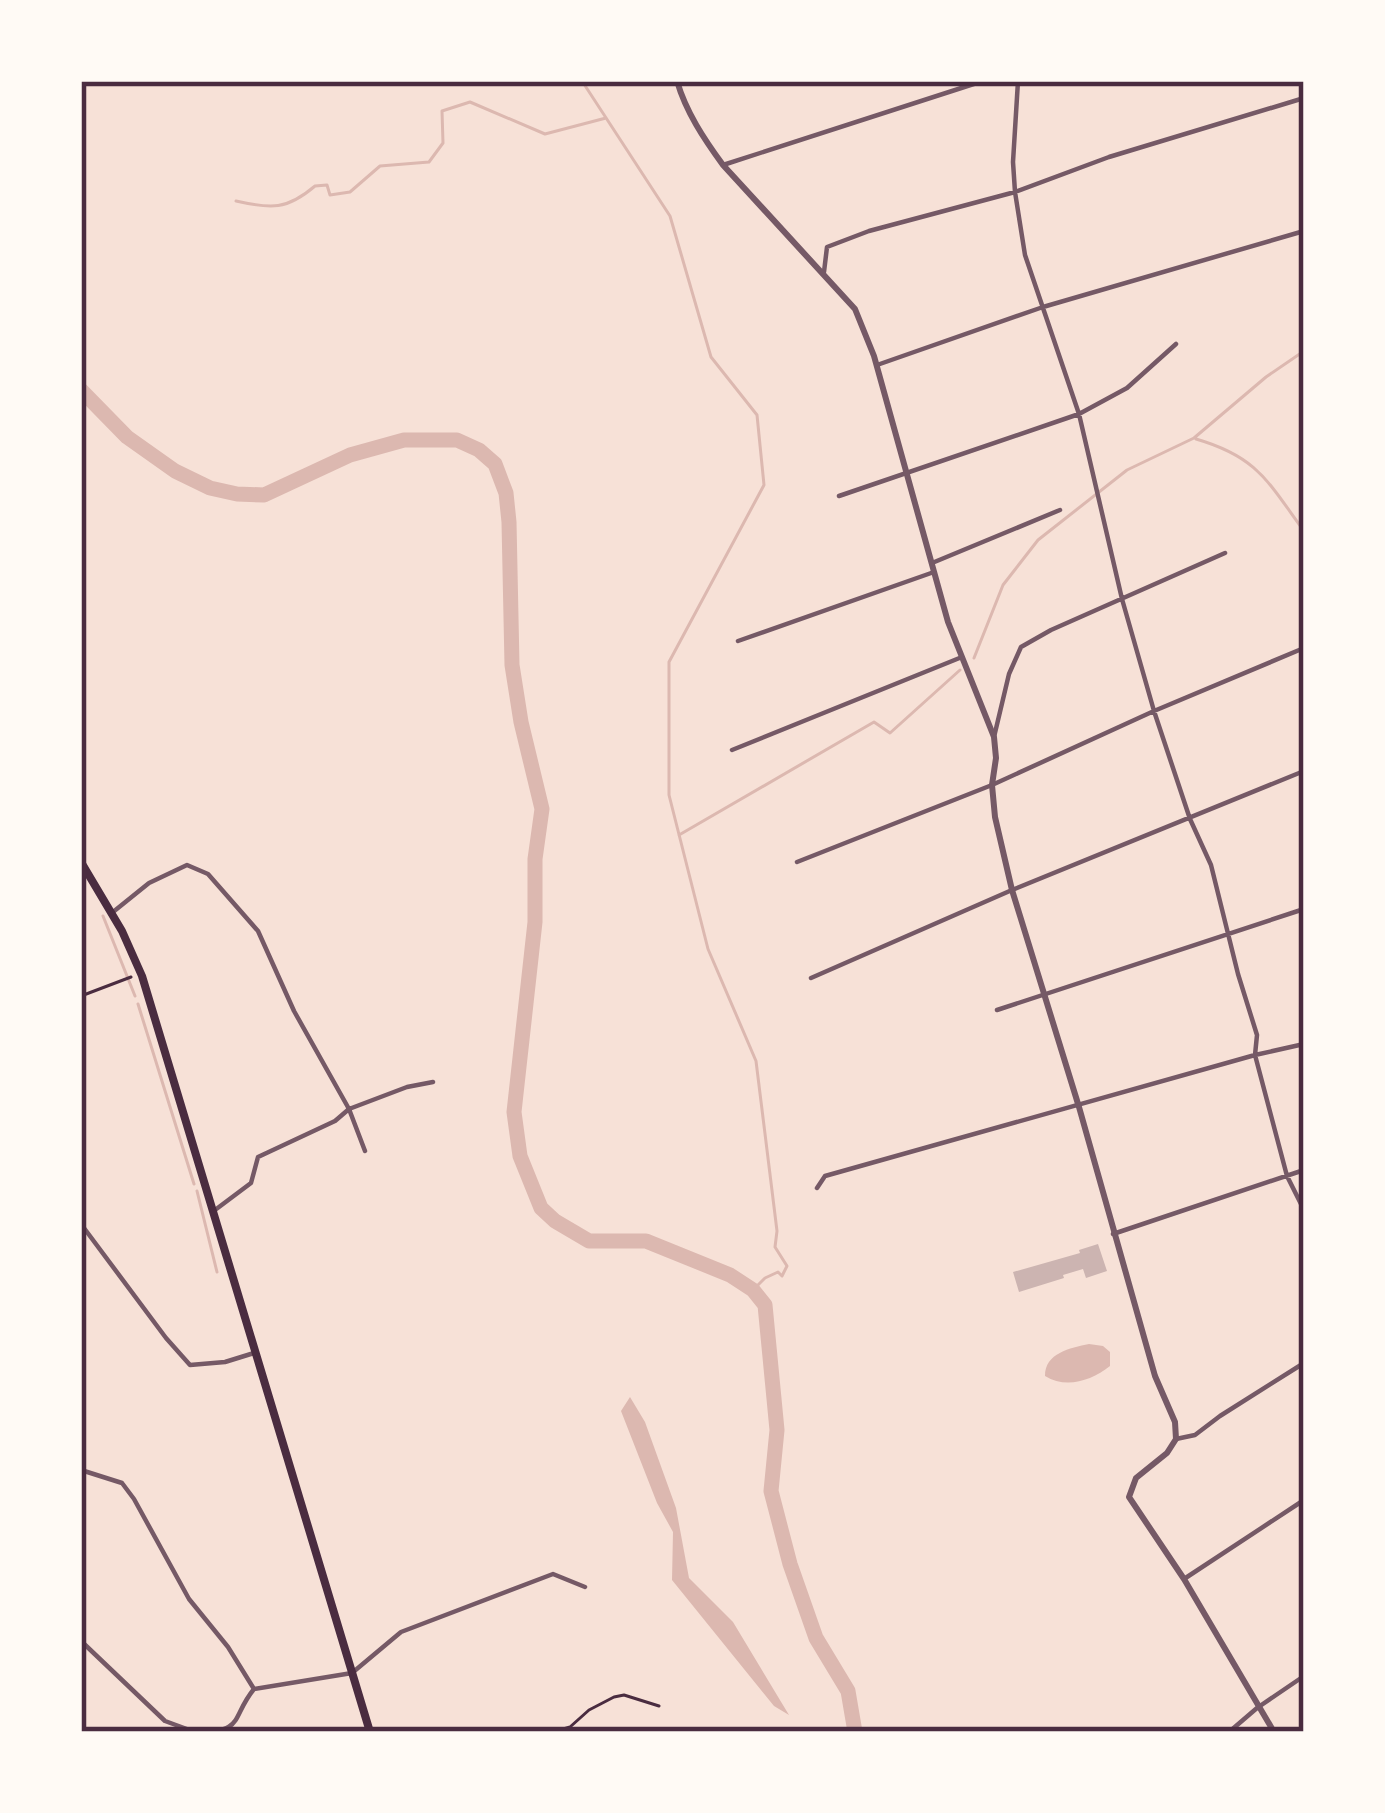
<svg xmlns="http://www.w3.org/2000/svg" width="1385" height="1813" font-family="Arial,sans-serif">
  <rect width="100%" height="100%" fill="#f7e1d7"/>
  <path fill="#dcb8b0" d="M1089 1344 1103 1346 1110 1352V1366C1091 1381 1066 1389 1045 1376 1045 1353 1070 1348 1089 1344Z
    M630 1397 645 1422 676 1508 689 1578 733 1622 789 1715 774 1706 672 1580 673 1532 657 1503 621 1411Z"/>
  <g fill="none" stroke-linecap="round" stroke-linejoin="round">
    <path stroke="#dcb8b0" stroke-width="3" d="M582 81 670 216 711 357 757 415 764 485 669 662V795L708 949 756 1061 777 1231 775 1247 787 1266 782 1276 778 1272 765 1278 753 1290
      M236 201C271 209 287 210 315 186L327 185 330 195 350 192 380 166 429 162 443 143 442 111 470 102 545 134 606 118
      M1196 439C1258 457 1268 482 1304 531
      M974 658 1003 585 1038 540 1127 470 1194 438 1266 377 1304 351
      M679 835 874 722 890 733 960 670
      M103 916 135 996
      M138 1004 194 1184
      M197 1191 217 1272"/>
    <path stroke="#dcb8b0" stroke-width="15" d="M81 390 127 437 175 471 210 488 237 494 264 495 350 455 404 440H457L479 450 495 464 506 493 509 522 512 665 521 722 542 809 535 859V922L514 1112 520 1156 541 1208 555 1221 589 1241H646L730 1275 753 1290 765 1305 777 1430 771 1491 790 1564 816 1638 848 1691 855 1732"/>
  </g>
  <path fill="#ccb4b1" d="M1098 1244 1107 1271 1086 1278 1083 1269 1063 1275 1064 1278 1019 1292 1013 1272 1080 1253 1079 1250Z"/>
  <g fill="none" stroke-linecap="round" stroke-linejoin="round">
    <path stroke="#4a2c40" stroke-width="3" d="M81 996 131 977
      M553 1732 570 1727 589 1710 614 1697 624 1695 659 1706"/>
    <path stroke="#755966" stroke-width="4.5" d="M1018 81 1013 162 1015 192 1025 255 1079 414 1122 599 1154 711 1190 819 1211 865 1238 974 1257 1035 1255 1055 1287 1176 1304 1210
      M723 165 983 81
      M824 272 827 247 869 231 1015 192 1109 157 1304 98
      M877 365 1043 307 1304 231
      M839 496 1079 414 1127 388 1176 344
      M932 563 1060 510
      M738 641 934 572
      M994 737 1009 674 1021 647 1051 630 1225 553
      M732 750 962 657
      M797 862 992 785 1154 711 1304 648
      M113 912 149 883 187 865 208 874 258 931 294 1011 349 1109 365 1151
      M811 978 1012 890 1304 771
      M997 1010 1304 909
      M817 1188 825 1176 1255 1055 1304 1044
      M215 1210 251 1183 258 1157 335 1121 349 1109 407 1087 433 1082
      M81 1224 166 1338 190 1365 225 1362 254 1353
      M1113 1234 1304 1170
      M1176 1439 1195 1435 1220 1416 1304 1363
      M81 1470 122 1483 134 1499 189 1599 228 1647 254 1689
      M1184 1579 1304 1500
      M81 1641 165 1721 195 1732
      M198 1732C245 1732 231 1717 254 1689L352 1673 401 1632 553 1574 585 1587
      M1229 1732 1257 1708 1304 1676"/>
    <path stroke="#755966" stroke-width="6" d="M677 81C686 112 704 139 723 165L855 309 874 356 948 622 994 737 996 758 992 785 995 817 1012 890 1079 1107 1155 1376 1175 1422 1176 1439 1167 1453 1136 1478 1129 1497 1184 1579 1274 1732"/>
    <path stroke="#4a2c40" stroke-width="8" d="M81 862 122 931 142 976 370 1732"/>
  </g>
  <rect width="1385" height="1813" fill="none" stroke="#fffaf5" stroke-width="168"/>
  <rect x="84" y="84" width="1217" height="1645" fill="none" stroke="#4a2c40" stroke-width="4.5"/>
</svg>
